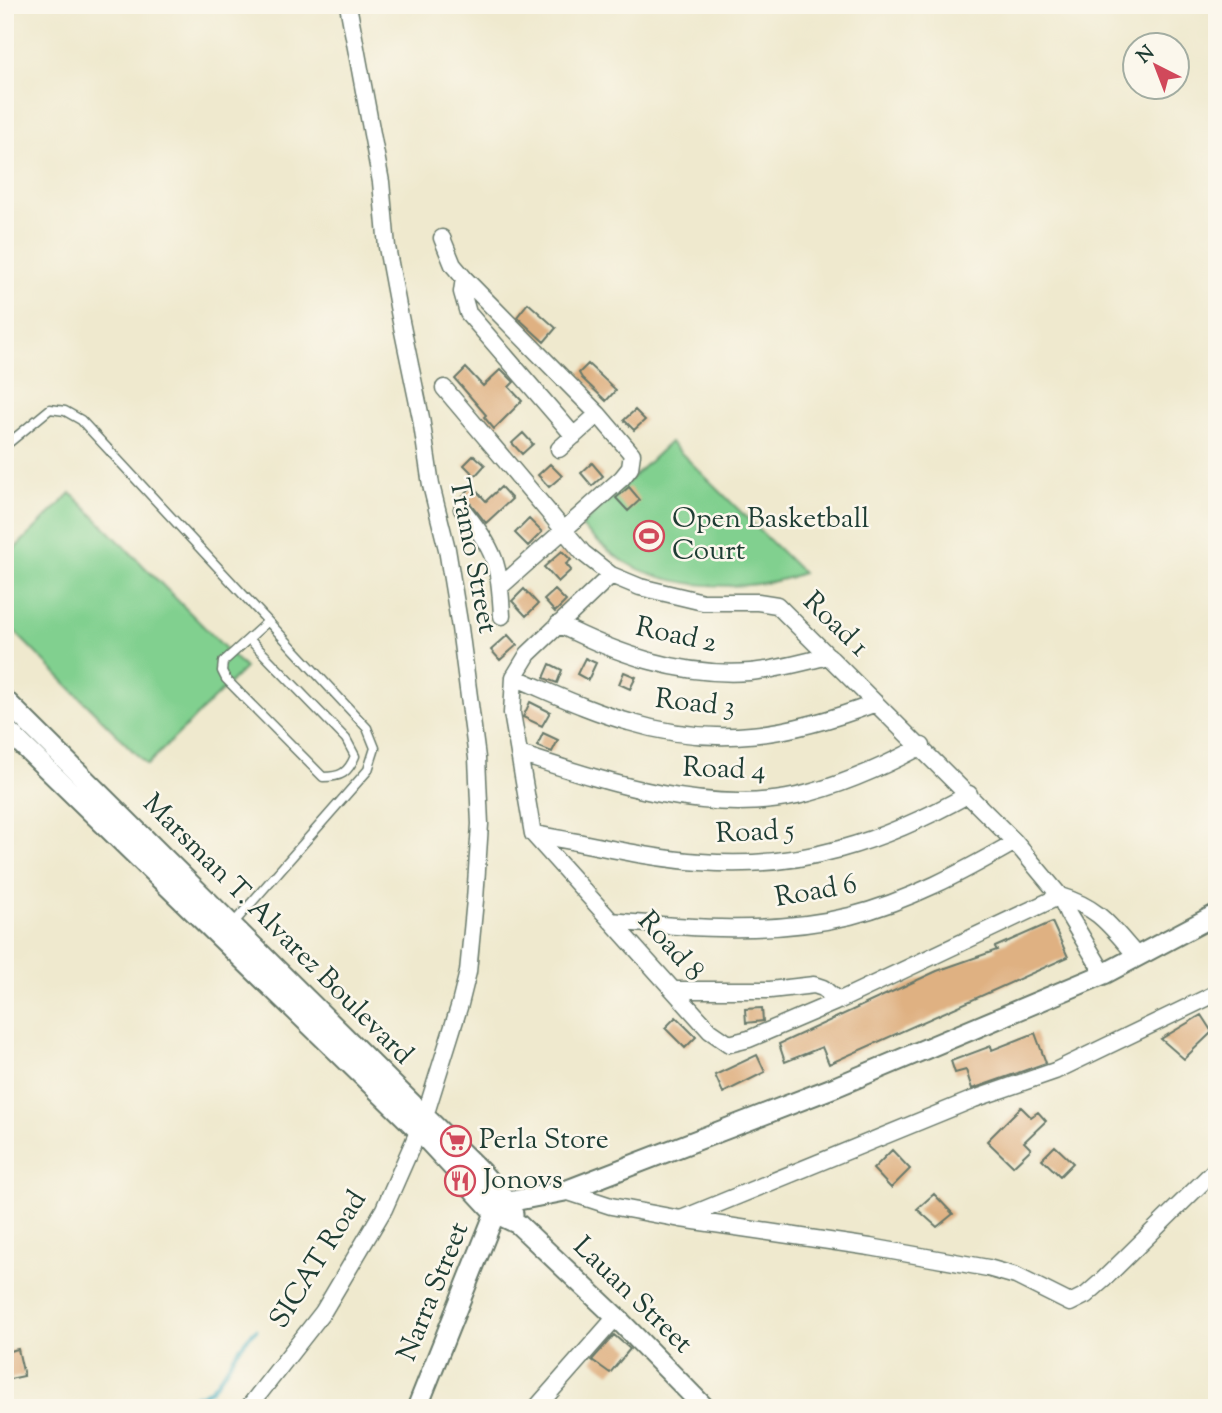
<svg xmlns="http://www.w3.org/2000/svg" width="1222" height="1413" font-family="'Sorts Mill Goudy',serif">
  <rect width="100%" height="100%" fill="#fbf7ec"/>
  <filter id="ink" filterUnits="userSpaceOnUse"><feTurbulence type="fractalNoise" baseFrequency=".0143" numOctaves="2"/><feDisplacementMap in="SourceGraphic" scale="14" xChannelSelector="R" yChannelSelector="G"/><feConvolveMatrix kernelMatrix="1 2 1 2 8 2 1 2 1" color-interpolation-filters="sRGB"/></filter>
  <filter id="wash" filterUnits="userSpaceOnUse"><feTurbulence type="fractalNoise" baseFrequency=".00686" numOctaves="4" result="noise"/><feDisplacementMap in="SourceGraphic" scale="28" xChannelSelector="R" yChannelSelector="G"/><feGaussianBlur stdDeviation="1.57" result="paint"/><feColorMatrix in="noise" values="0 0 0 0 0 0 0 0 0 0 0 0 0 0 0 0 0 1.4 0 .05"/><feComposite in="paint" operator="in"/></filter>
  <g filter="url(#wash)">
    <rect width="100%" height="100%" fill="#efe9ce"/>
    <path fill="#81d08f" stroke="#508662" stroke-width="2" d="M670 442 803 573C750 593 672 590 623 561 607 551 594 539 581 526Z
      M71 493 245 668 147 765 5 622V558Z"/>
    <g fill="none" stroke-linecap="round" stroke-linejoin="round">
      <path stroke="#3ca9bb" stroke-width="4.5" d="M164 1408C178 1393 198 1403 213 1387 229 1369 235 1348 256 1330"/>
    </g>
    <g id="blocks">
      <path fill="#dfb182" d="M528 303 556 328 544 342 517 317Z
        M588 364 616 390 606 401 582 378 579 373Z
        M466 368 483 386 501 369 514 382 509 387 522 401 494 429 484 417 486 415 455 379Z
        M635 410 645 420 634 430 624 420Z
        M523 433 533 444 522 454 512 443Z
        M474 455 485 465 475 476 464 465Z
        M592 463 603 476 592 486 581 473Z
        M550 464 562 476 549 487 538 475Z
        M472 486 486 501 501 487 512 499 486 523 470 503 461 498Z
        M629 487 640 500 628 511 616 498Z
        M529 519 542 532 528 546 515 533Z
        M562 551 571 560 566 564 571 570 558 582 544 567Z
        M524 589 538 604 526 616 512 601Z
        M555 590 566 601 555 612 544 600Z
        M508 635 517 645 500 660 491 650Z
        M585 658 596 663 588 680 577 674Z
        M550 664 562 670 557 683 544 678Z
        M624 672 636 677 630 689 619 684Z
        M530 702 550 712 542 726 523 717Z
        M543 733 558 740 552 752 537 746Z
        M1052 922 1068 957 829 1064 822 1047 785 1062 779 1044 937 971 997 950 995 947Z
        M762 1008 763 1021 746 1023 745 1009Z
        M1201 1015 1212 1032 1184 1059 1161 1039Z
        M676 1017 696 1037 685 1048 665 1028Z
        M1035 1033 1046 1063 972 1089 966 1070 955 1073 951 1061 991 1046 992 1050Z
        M757 1055 765 1072 723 1093 715 1075Z
        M1021 1107 1031 1117 1038 1112 1046 1121 1024 1142 1031 1149 1013 1166 987 1141Z
        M1055 1146 1073 1163 1060 1176 1042 1159Z
        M892 1150 910 1169 891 1188 873 1169Z
        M934 1194 953 1214 937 1227 917 1209Z
        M614 1335 630 1349 610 1373 592 1360Z
        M18 1349 24 1376 5 1380V1352Z"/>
    </g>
  </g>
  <g filter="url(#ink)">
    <use href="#blocks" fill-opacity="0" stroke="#68796a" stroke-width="2"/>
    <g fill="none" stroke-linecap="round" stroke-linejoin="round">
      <g stroke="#68796a" stroke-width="11">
        <path id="service" d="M5 446 50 409 65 411 81 420 367 728 375 748 368 770 231 926
          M249 639 346 739 355 756C348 773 341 777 323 777L226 679 222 671 223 662 267 622"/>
      </g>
      <g stroke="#68796a" stroke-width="19">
        <path id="minor" d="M442 238 453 265 464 278 598 414 632 454 630 468 622 478 500 587
          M464 278 462 292 468 313 574 436
          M444 388 583 553 611 575 640 587 703 602H758L777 605 788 616 1015 842 1060 896 1068 914 1104 974
          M559 449 598 414
          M462 509C496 552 499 562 502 616
          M611 575 528 654 514 677 512 713 533 834 710 1031 729 1044 749 1039 838 1001 1060 896
          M558 624C617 654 682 677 750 672 776 670 803 662 829 656
          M514 677C552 693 589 711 629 722 717 749 792 735 876 703
          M520 754C606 782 705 816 797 796 841 786 883 767 922 746
          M533 834C588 843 644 858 701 862 799 870 884 842 969 794
          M1060 896C1100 908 1110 926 1136 955
          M611 921C690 928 772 935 850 916 909 901 963 872 1015 842
          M674 990H770L814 985 823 988 838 1001
          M565 1191 611 1206 681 1219 870 1247 988 1268 1016 1276 1070 1303 1086 1295 1103 1280 1217 1168
          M681 1219 974 1099 1055 1071 1217 993
          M248 1408 323 1312 384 1209 425 1116 460 1004 468 972 475 900 480 824 477 758 460 628 447 549 431 485 421 418 400 317 387 247 381 182 348 5
          M536 1408 616 1317"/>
      </g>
      <g stroke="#68796a" stroke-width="23">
        <path id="tertiary" d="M5 700 481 1172 508 1202 513 1214
          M5 728 418 1130 495 1213 518 1224 616 1317 705 1408
          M508 1202 565 1191 835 1087 1104 974 1217 914
          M417 1408 495 1213 504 1205"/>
      </g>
      <use href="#service" stroke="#fff" stroke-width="8"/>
      <use href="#minor" stroke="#fff" stroke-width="16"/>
      <use href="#tertiary" stroke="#fff" stroke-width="19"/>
    </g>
  </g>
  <defs>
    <g id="stadium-ring" transform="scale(1.575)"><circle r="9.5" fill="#fbf7ec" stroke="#d1495b" stroke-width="1.5"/><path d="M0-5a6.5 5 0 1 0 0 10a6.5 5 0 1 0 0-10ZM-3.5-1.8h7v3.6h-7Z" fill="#d1495b"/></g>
    <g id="supermarket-ring" transform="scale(1.575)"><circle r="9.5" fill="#fbf7ec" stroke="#d1495b" stroke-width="1.5"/><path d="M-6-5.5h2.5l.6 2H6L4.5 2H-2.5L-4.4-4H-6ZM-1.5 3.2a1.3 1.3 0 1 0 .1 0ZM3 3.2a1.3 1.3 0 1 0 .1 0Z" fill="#d1495b"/></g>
    <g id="restaurant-ring" transform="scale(1.575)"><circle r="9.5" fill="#fbf7ec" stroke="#d1495b" stroke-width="1.5"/><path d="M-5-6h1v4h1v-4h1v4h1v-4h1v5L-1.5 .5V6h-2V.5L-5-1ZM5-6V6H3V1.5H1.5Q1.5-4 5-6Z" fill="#d1495b"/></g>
  </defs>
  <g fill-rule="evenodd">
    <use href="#stadium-ring" x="649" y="536"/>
    <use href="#supermarket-ring" x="456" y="1141"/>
    <use href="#restaurant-ring" x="460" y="1181"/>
  </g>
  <g text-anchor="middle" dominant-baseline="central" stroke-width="5" stroke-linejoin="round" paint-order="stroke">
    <g font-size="28" fill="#1f3d34" stroke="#fbf7ec" text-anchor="start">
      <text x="672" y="520">Open Basketball<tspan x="672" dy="32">Court</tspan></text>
      <text x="479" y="1141">Perla Store</text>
      <text x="483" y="1181">Jonovs</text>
    </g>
    <g font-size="28" fill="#1f3d34" stroke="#fbf7ec">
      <text transform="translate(472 556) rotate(79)">Tramo Street</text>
      <text transform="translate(835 625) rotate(44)">Road 1</text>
      <text transform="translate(676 636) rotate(12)">Road 2</text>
      <text transform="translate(695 704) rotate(6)">Road 3</text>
      <text transform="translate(724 770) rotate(2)">Road 4</text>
      <text transform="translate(755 833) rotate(-3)">Road 5</text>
      <text transform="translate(816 892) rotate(-10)">Road 6</text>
      <text transform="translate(277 930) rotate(45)">Marsman T. Alvarez Boulevard</text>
      <text transform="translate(670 947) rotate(48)">Road 8</text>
      <text transform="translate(319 1260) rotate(-58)">SICAT Road</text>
      <text transform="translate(434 1292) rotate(-68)">Narra Street</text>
      <text transform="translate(632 1296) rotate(44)">Lauan Street</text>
    </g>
  </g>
  <rect width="1222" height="1413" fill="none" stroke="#fbf7ec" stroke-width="28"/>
  <g transform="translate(1156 66) rotate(318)"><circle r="33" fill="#fbf7ec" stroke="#a3ada2" stroke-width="2"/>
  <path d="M0-5L12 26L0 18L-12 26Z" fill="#d1495b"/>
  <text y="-10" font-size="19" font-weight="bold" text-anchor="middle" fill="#1f3d34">N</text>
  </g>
</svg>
